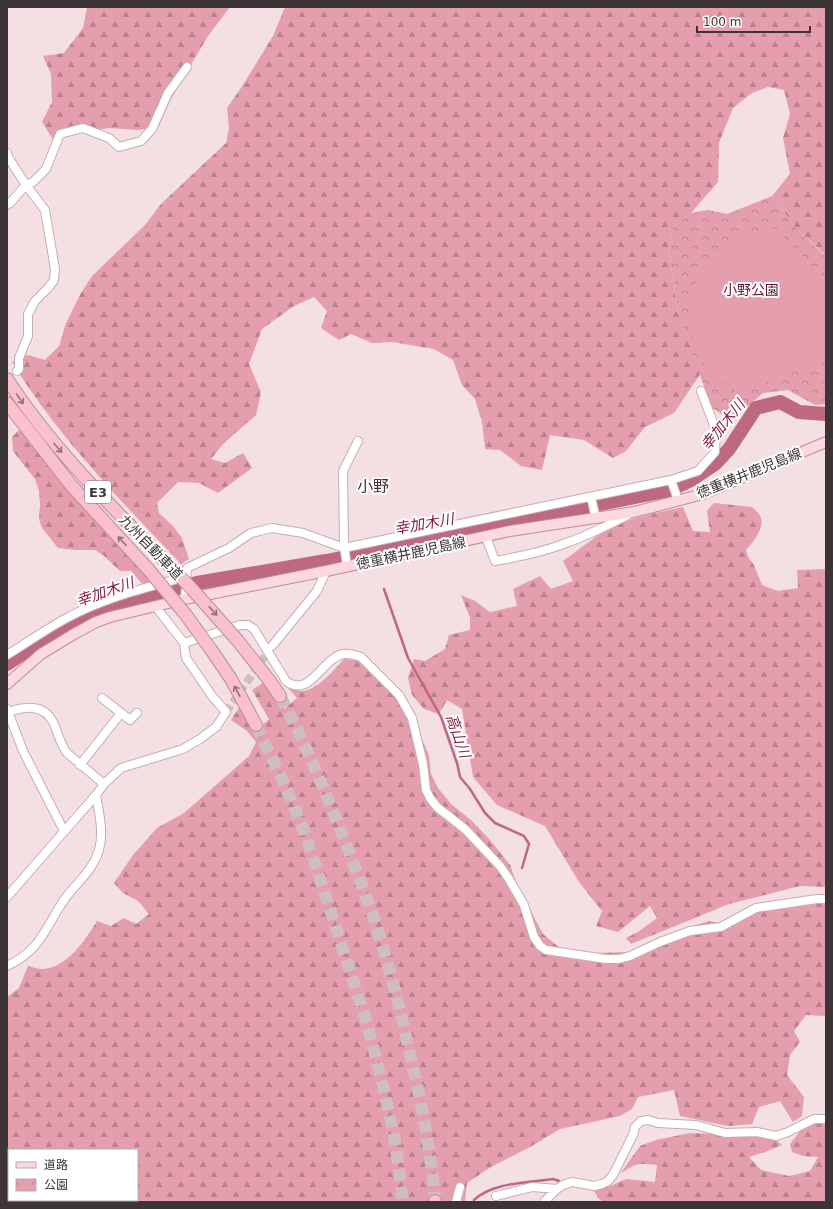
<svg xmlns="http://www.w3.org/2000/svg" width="833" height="1209" font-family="'DejaVu Sans','Noto Sans JP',sans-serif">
  <defs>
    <pattern id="forest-firs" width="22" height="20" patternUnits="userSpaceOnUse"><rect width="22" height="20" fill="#e59eae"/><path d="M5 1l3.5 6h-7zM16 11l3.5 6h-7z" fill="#bb828e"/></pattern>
    <pattern id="park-crowns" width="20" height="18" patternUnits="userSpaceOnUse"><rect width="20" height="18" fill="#e59eae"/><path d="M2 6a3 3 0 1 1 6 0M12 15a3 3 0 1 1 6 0" fill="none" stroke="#bb828e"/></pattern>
  </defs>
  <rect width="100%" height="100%" fill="#f4dfe3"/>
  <path fill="url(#forest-firs)" fill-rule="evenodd" d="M87 7H230L208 36 172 97 158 127 138 130 109 128 72 134 54 141 42 122 52 102 51 74 43 56 64 53 83 28Z
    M285 7H826V254L825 255 796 228 772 196 790 174 783 138 790 114 784 90 768 87 752 93 733 108 719 143 718 182 691 213 673 227 669 252 678 311 701 373 674 413 645 427 626 451 613 458 584 440 550 435 542 470 521 466 500 450 485 449 482 422 475 399 462 385 453 360 434 349 392 342 372 343 351 334 339 340 321 328 327 311 314 297 294 306 262 329 249 364 261 392 256 415 223 444 211 459 225 463 243 453 252 468 218 493 199 483 178 482 157 503 159 513 173 526 182 538 189 559 181 564C120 500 59 438 12 362L28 355 45 360 59 346 66 323 81 293 92 276 145 225 161 204 226 143 229 128 227 108 241 88 273 36Z
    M20 429 97 522 154 584 145 587 131 571H120L103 555 95 550H75L58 548 42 528 39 519 40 505 39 491 35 479 13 451 12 437Z
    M714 503 752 507C754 509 757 512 759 514 767 526 754 541 746 550L748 557 754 565 762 585 778 591 798 588 797 570 826 569V887L800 886 729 904 631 944 626 938 638 932 657 918 650 906 618 932 596 926 602 911 579 882 545 826 497 805 473 777 462 709 447 700 439 714 424 709 412 695 408 678 414 659 425 661 445 649 449 635 470 630V618L461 595 475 601 490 612 517 606 513 589 540 576 551 589 573 581 563 561C580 549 596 535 614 526 635 516 661 512 683 507L693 531 710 532 707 511Z
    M344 659 355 660 369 664 388 681 418 732 429 755 431 774 438 788 451 804 472 821 490 840 510 865 518 887 543 934 561 949 590 953 631 952 683 929 709 921 728 924 755 906 826 896V1016L806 1015 794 1031 800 1042 790 1055 787 1075 804 1097 802 1116 793 1122 780 1101 759 1107 752 1124 728 1126 680 1116 674 1090 638 1097 632 1109 620 1116 560 1129 530 1147 491 1167 467 1183 465 1202H440L439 1199 429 1200V1202H7V997L19 988 28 966C33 967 38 969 43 969 68 967 85 940 97 921L111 926 124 918 136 924 149 914 138 901 123 893 114 883 133 855 157 828 184 813 249 756 256 742 247 731 231 720 241 705 256 731 269 719 252 690 264 682 284 709 297 698 288 688C293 689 300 692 304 691 319 688 334 670 344 659ZM9 1150H137V1200H9Z
    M826 1115V1202H603L598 1198 594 1191 610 1186 626 1179 655 1182 657 1165C638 1163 636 1163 620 1174L640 1146 656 1140 690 1133 717 1134 765 1132 782 1145 765 1152 749 1157 761 1170 789 1176 810 1171 818 1157 803 1156 792 1152 790 1144 809 1120Z"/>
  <path fill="url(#park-crowns)" d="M772 196 796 228 824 255 826 254V404L815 405 788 390 763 393 747 407 729 419 711 407 678 311 669 252 673 227 691 213 708 210 727 214Z"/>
  <path fill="#e59eae" d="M766 229H777L826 281V360L739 393C728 387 718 381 710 371 675 330 687 261 736 237 746 232 755 231 766 229Z"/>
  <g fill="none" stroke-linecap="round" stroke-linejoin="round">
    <path stroke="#be697f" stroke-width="2.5" d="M384 589 408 658 441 717 457 763 460 777 470 789 485 813 495 823 524 836 529 844 522 868
      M474 1200C493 1182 527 1183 553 1179L559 1181"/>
    <path stroke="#be697f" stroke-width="14" d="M7 664 72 621 98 611 145 596 197 583 326 561 464 534 565 511 670 490 691 480 715 464 729 449 756 408 780 402 799 412 826 414"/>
    <path stroke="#cfbdc0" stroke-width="8" stroke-dasharray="8 4" stroke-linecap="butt" d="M226 712 272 646"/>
    <path stroke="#cfbdc0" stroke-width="12" stroke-dasharray="12 6" stroke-linecap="butt" d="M280 696C305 742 325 791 344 839 357 873 371 907 381 941 392 977 401 1013 409 1050 421 1100 431 1150 435 1201
      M256 725 281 777 305 833 367 1023 382 1082 395 1141 403 1202"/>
    <g stroke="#c3afb3" stroke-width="10">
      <path id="minor" d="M7 153 8 157 26 185 45 210 55 269 54 280 49 287 35 301 28 314V336L19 358V369L17 371
        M7 205 10 203 26 185 33 182 46 169 60 134 83 128 109 138 119 147 141 141 152 129 168 93 187 67
        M671 480 678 500
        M591 497 596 519
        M486 537 495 561C519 557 543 552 566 543 587 536 608 525 628 515
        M347 567 344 544 343 471 358 441
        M185 599 187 568 229 548 251 533 272 528 303 533 344 548 671 480 698 471 715 452 716 430 701 391
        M184 643 240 625H248L254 629 286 681C310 699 321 659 343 654 349 653 355 655 361 657L399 695 412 718 423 764 426 790 430 798 437 807 465 829 500 866 509 879 524 905 534 937 540 946 546 950 606 959H619L630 956 660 942 690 931 721 927 756 908 817 899H826
        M272 646 317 591 326 571
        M7 655C27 643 46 629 67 618 103 598 145 588 185 577
        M102 698 130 720 137 713
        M7 709 23 751 64 831
        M8 712C24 707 43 703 53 722 58 732 60 744 67 753L104 784
        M80 765 121 713
        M7 897 96 795 104 784 121 768 183 749 200 739 216 727 226 712 212 696 186 658 184 643 155 606
        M7 966C41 950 45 928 64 900 76 883 93 871 99 850 104 832 99 813 96 795
        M496 1196 532 1187 557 1189
        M456 1202 460 1187
        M544 1202 557 1189 563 1185 572 1182 594 1186 602 1184 608 1181 613 1175 633 1135 635 1127 641 1121 648 1120 658 1123 696 1125 725 1133 757 1132 776 1136 788 1132 814 1119H826"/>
    </g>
    <g stroke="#b88f98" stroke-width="12">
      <path id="major" d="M7 684 41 654 74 634 96 622 110 617 185 599 326 571 510 531 634 512 703 494 826 442"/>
    </g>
    <g stroke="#b88f98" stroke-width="14">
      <path id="highway" d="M7 379C52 448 110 505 167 563
        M7 403 71 485 148 569
        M238 641 269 680 280 696
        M212 651 231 679 256 725
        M435 1201V1202"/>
    </g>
    <use href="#minor" stroke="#fff" stroke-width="8"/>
    <use href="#major" stroke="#fcd9e1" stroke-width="10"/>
    <use href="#highway" stroke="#fac0cd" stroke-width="12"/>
    <g stroke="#b88f98" stroke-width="14" stroke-linecap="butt">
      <path id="highway-bridge" d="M167 563 192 589 238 641
        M148 569 186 615 212 651"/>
    </g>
    <use href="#highway-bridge" stroke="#fac0cd" stroke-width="12"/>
  </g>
  <defs><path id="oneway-shaft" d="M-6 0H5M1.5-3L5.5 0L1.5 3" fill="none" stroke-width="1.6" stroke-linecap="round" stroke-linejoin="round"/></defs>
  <g stroke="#92737a">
    <use href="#oneway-shaft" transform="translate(20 399) rotate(55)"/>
    <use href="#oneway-shaft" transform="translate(58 448) rotate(49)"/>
    <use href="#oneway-shaft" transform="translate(122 541) rotate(-133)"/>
    <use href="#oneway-shaft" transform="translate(213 611) rotate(48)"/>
    <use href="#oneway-shaft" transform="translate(237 691) rotate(-119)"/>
  </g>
  <g text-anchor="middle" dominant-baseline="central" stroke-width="4" stroke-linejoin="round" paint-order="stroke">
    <rect fill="#fff" stroke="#767172" stroke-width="1" x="85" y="481" width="26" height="22" rx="3"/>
    <g font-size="13" font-weight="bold" fill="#3c3436">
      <text x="98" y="492">E3</text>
    </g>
    <g font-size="14" fill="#60122e" stroke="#fff">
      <text x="751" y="290">小野公園</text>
    </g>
    <g font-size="14" fill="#3c3436" stroke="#fff">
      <text transform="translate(749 473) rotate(-22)">徳重横井鹿児島線</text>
      <text transform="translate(151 547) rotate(46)">九州自動車道</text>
      <text transform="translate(411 553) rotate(-12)">徳重横井鹿児島線</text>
    </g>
    <g font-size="15" font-style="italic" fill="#862044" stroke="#fff">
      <text transform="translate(723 425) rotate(-51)">幸加木川</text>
      <text transform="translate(424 524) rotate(-10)">幸加木川</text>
      <text transform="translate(105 592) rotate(-19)">幸加木川</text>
      <text transform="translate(458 736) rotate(71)">高山川</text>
    </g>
    <g font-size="16" fill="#443438" stroke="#fff">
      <text x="373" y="486">小野</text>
    </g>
  </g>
  <rect width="833" height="1209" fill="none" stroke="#3c3436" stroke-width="16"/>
  <rect x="8" y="1149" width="130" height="52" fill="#ffffff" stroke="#b1aeaf"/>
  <rect x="16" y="1162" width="20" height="6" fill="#fcd9e1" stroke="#b1aeaf"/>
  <text x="44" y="1169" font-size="12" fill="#3c3436">道路</text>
  <rect x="16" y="1179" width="20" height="12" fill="url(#park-crowns)" stroke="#b1aeaf"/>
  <text x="44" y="1189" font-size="12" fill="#3c3436">公園</text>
  <path d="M697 26v6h113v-6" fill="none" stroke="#3c3436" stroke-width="2"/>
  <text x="703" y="26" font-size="12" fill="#3c3436" stroke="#ffffff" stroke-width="3" paint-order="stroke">100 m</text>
</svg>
